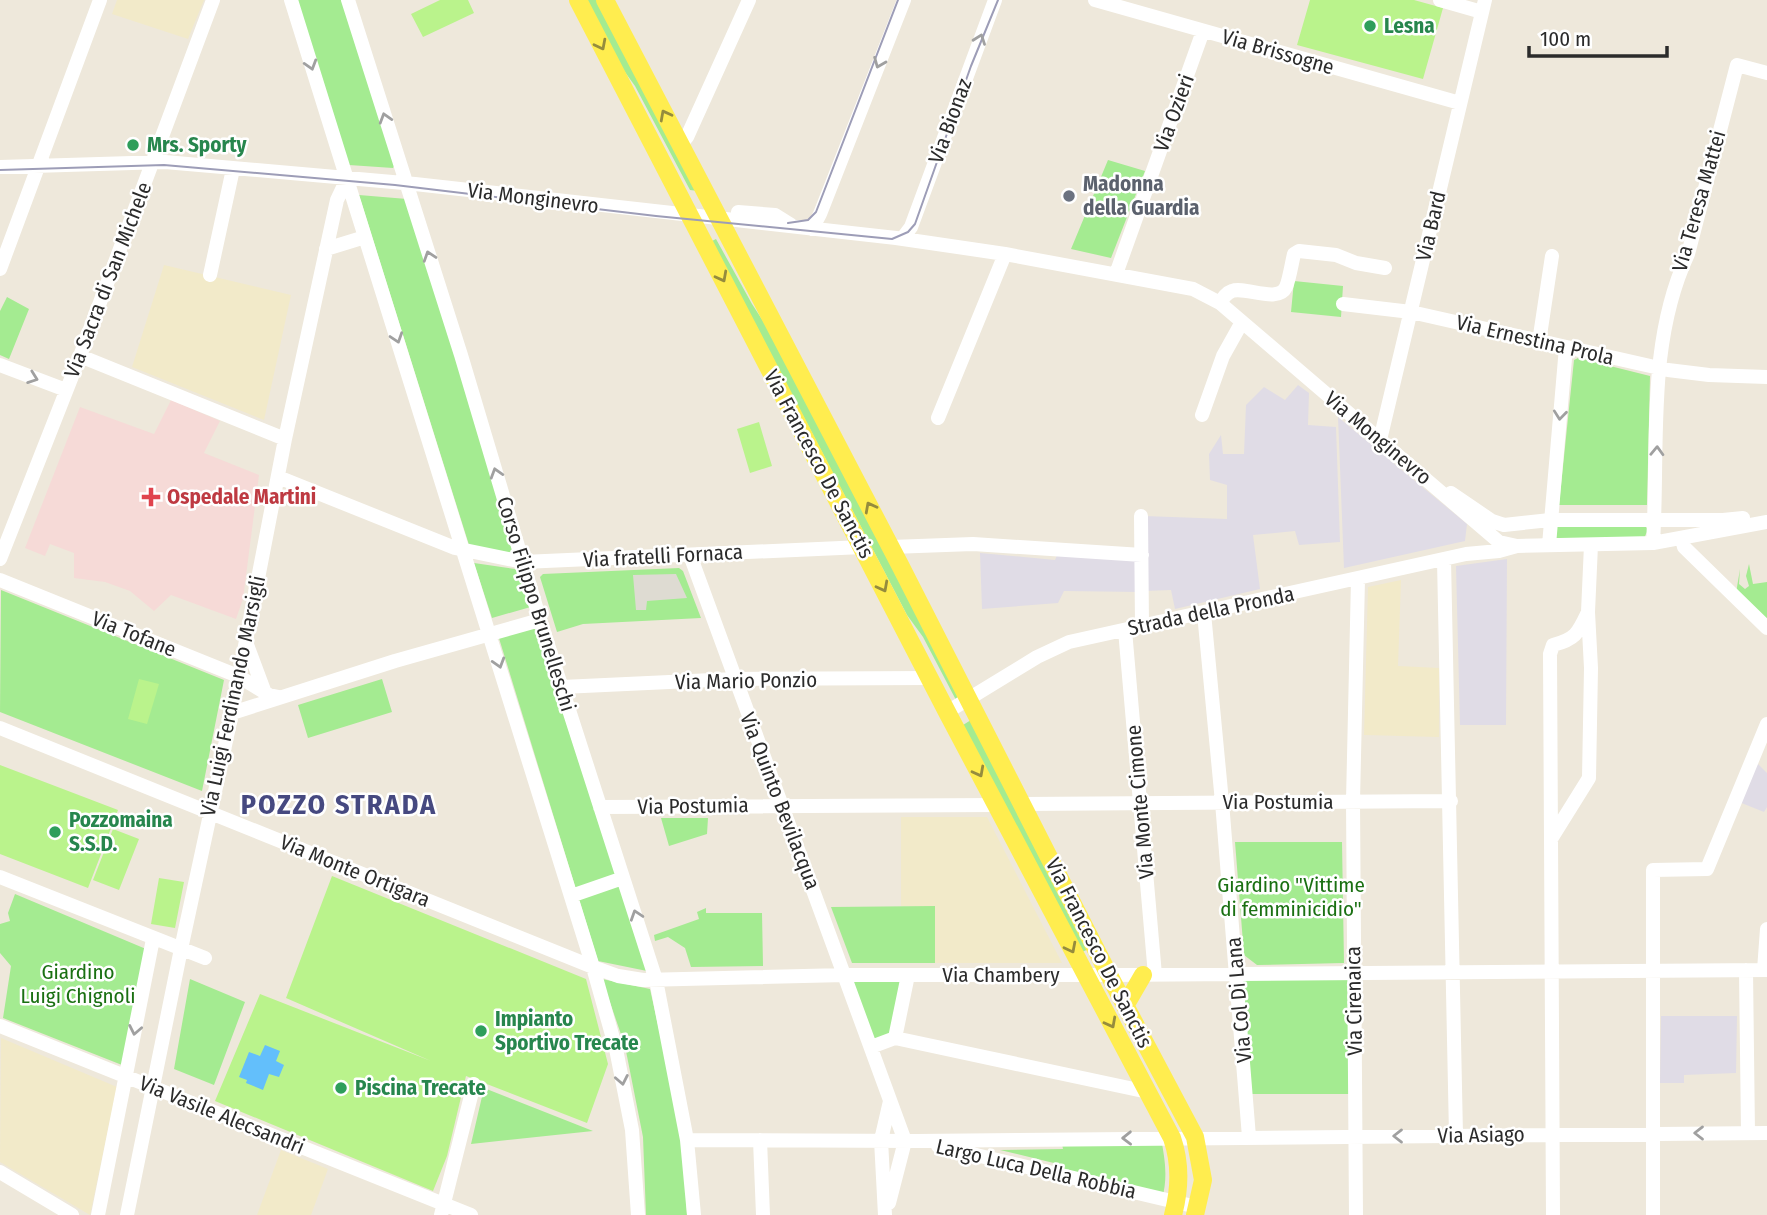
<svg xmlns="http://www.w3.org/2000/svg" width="1767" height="1215" font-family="'Fira Sans Condensed',sans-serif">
  <rect width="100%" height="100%" fill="#eee8db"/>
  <path fill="#e0dce6" d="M1298 385 1309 393 1308 425 1336 427 1340 542 1299 545 1295 531 1253 535 1260 589 1175 609 1171 590 1144 591V516L1227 519V485L1210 480 1209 454 1221 435 1223 454H1244L1246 405 1264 387 1285 400Z
    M1338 417 1467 524 1465 541 1344 568Z
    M980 553 1055 560 1058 553 1139 557V592L1064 591 1058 603 982 609Z
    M1507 559 1506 725H1460L1456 566Z
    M1756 762 1767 773V807L1764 812 1739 802Z
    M1661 1016H1737L1736 1073 1684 1075V1083H1660Z"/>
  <path fill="#f2eac9" d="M117 0H204L188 39 112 14Z
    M164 265 291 295 264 420 132 367Z
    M1401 580 1398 666 1439 668V737L1364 735 1368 587Z
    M901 817H987L1062 963H935V907L901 906Z
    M1 1038 117 1087 90 1215 0 1162Z
    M281 1150 328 1169 311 1215H257Z"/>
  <path fill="#f6dad7" d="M171 400 220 421 204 453 259 475 243 599 236 619 171 595 154 611 130 591 105 582 74 578V553L50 544 45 556 25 548 80 407 154 434Z"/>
  <path fill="#a4eb91" d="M297 0H344L395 164 393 168 349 165Z
    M586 0H599L698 191 690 190 635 86 617 61Z
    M1108 160 1145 171 1111 258 1071 249Z
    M359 195 407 199 517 556 469 545Z
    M716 239 752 304 765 324 960 697 956 700 923 637 907 615 712 241Z
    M1294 281 1343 286 1341 317 1291 312Z
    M7 297 29 309 9 359 0 355V311Z
    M1578 358 1650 376 1647 505H1559L1574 360Z
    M1644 524 1648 530 1644 538H1556L1557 526Z
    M474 563 522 570C519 582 525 597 534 606L492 618Z
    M1749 564 1753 584 1767 582V622L1736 593 1740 569 1739 584 1745 589 1749 586 1746 576Z
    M679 568 683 571 701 618 583 624 557 632 540 577 543 574Z
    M1 590 224 680 202 791 0 712Z
    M534 623 647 971 598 961 498 635Z
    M382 679 392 712 308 738 298 705Z
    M971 720 1091 948 1082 952 963 725Z
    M661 818H708L707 834 669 846Z
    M1235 842H1342L1344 963 1257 965 1244 955Z
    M15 894 146 949 122 1065 3 1018 11 966 0 953V924L10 921 8 913Z
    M935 906V963H852L831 907Z
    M706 908V913H762L763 966 691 967 685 948 668 937 655 941 654 935 699 919 697 912Z
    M1354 973 1356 1094H1246L1237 974Z
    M845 975H908L895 1038 871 1047Z
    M190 979 245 1002 214 1085 174 1069Z
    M602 979 650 989 683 1137 687 1215H646L643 1137 625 1046Z
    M484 1088 593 1131 471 1144Z
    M1161 1138C1165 1160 1168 1177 1162 1199L1065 1177 1062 1165 1000 1150 1063 1149 1061 1139Z"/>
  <path fill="#baf38c" d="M440 0H468L474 13 423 37 411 14Z
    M1310 0H1414L1443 8 1423 79 1297 45Z
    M759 422 772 466 750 473 737 429Z
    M139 679 159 684 147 724 128 719Z
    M0 765 118 810 88 888 0 854Z
    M113 829 139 839 119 890 93 880Z
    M332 876 586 979 608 1064 587 1123 466 1076 447 1156 433 1191 215 1101 260 994 431 1061 286 998Z
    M159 878 184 882 175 928 151 924Z"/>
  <path fill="#dedbd2" d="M676 574 687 598 647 601 646 610H636L633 575Z"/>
  <path fill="#63bffb" d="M265 1045 280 1051 276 1061 284 1065 279 1077 269 1074 263 1090 246 1083 247 1080 239 1077 249 1052 260 1056Z"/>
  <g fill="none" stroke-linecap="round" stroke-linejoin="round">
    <path stroke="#fff" stroke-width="14" d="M291 0 593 967 616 1049 632 1130 638 1215
      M348 0 461 355 540 620 656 980 687 1140 694 1215
      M1095 0 1460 103
      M1440 0 1482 12
      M681 144 687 137 749 0
      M0 167 165 162 415 184 896 238 1005 254 1193 289 1220 303 1499 542 1517 546
      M738 212 775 215 791 225
      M812 229 820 214 904 0
      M902 239 911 227 995 0
      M326 249 365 237
      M0 269 100 0
      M1116 274 1203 31
      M210 275 233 169
      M1220 303C1223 298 1226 293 1232 291 1245 286 1278 304 1286 287 1289 281 1292 262 1294 254L1299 251 1336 255 1356 263 1385 268
      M1343 304 1411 312 1668 370 1709 375 1767 377
      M1539 342 1552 256
      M80 356 285 439
      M0 365 66 390
      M1202 415 1223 356 1242 322
      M938 418 1005 254
      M1380 440 1485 0
      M278 477 455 548 523 562 863 547
      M1451 493 1492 521 1504 525 1550 520H1723L1743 518
      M1141 516 1142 626
      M1682 539 1684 547 1767 628
      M1653 543C1659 447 1646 344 1688 254L1737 65 1767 73
      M1549 545 1566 347
      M891 547 973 544 1142 555
      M690 555 905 1141
      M0 559 80 356 213 0
      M1444 560 1456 1135
      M0 580 238 676 269 695 279 697
      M1588 612 1591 668 1589 778 1551 839 1550 654 1553 645C1576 639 1578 633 1588 612Z
      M1588 612 1591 545
      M1204 613 1222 802 1249 1137
      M1125 630 1155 975
      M246 642 265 693
      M562 687 734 679 930 678
      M947 712 1037 657 1069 642 1466 554 1499 551 1517 546 1653 543 1767 522
      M232 713 395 661 540 620
      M0 728 593 967 618 976 643 980 845 975H1109L1767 970
      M1024 804 1451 801
      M600 807 997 805
      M1551 839 1553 1215
      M0 877 205 958
      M571 896 623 878
      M1746 970 1748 1133
      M1764 970 1767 929
      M0 1026 471 1215
      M895 1038 908 975
      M871 1047 895 1038 1148 1092
      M687 1140 916 1141 1767 1133
      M760 1140 763 1215
      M938 1146 1197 1207
      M0 1172 72 1215
      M889 1203 905 1141
      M98 1215 153 939
      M127 1215 181 949 232 713 285 439 337 200 347 179
      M441 1215 474 1084
      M885 1215 881 1140 890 1101
      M1356 1215 1353 801 1358 579
      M1653 1215V870L1707 869 1767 724"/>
    <path stroke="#ffed4f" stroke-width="18" d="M578 0 947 712 1172 1138C1181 1164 1180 1189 1173 1215
      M605 0 900 565 1109 975 1195 1137 1203 1180 1195 1215
      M1125 1006 1143 975"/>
    <path stroke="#9d9db7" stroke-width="2" d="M0 170 164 165 395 185 656 216 892 239 908 232 915 224 971 66 998 0
      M788 223 808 220 816 212 898 0"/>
  </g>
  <defs><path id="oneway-chevron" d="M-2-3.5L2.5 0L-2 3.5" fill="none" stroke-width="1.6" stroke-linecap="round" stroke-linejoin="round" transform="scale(1.75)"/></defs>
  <g stroke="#a0a0a0">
    <use href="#oneway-chevron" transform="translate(980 39) rotate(-70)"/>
    <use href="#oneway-chevron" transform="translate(879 63) rotate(112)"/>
    <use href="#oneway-chevron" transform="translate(311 65) rotate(73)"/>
    <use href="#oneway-chevron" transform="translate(385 118) rotate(-107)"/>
    <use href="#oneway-chevron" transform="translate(429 256) rotate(-108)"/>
    <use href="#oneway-chevron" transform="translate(397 338) rotate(72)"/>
    <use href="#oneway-chevron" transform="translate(33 378) rotate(20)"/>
    <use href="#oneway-chevron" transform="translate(1560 415) rotate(96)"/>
    <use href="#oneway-chevron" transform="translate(1657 451) rotate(-88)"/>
    <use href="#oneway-chevron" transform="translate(496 473) rotate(-107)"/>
    <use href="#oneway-chevron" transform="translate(499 663) rotate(73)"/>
    <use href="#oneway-chevron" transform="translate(636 915) rotate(-108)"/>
    <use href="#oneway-chevron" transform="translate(135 1030) rotate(101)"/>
    <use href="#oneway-chevron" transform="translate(622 1080) rotate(79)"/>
    <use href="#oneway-chevron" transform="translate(1699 1133) rotate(180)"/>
    <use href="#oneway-chevron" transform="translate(1398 1136) rotate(180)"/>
    <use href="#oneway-chevron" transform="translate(1127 1138) rotate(179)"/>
  </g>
  <g stroke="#958c3d">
    <use href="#oneway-chevron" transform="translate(601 45) rotate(63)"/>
    <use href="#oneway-chevron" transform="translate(665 115) rotate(-118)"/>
    <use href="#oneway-chevron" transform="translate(722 277) rotate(62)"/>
    <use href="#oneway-chevron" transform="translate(870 507) rotate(-118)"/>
    <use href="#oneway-chevron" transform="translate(883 587) rotate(62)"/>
    <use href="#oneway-chevron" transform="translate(979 772) rotate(62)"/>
    <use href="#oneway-chevron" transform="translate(1071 948) rotate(63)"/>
    <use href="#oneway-chevron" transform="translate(1111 1023) rotate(62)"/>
  </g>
  <g fill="#2e9e5b" stroke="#fff" stroke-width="2.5">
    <circle cx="1370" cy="26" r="7"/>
    <circle cx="133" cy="145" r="7"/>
    <circle cx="55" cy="832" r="7"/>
    <circle cx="481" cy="1031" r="7"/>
    <circle cx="341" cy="1088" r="7"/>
  </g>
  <circle fill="#6b7280" stroke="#fff" stroke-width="2.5" cx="1069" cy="196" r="7"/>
  <path fill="#e0444e" stroke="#fff" stroke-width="2.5" d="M147.5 486.5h7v7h7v7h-7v7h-7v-7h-7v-7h7z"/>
  <g text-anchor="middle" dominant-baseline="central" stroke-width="5" stroke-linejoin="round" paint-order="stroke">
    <g font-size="21" font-weight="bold" fill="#27864d" stroke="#fff" text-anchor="start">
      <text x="1384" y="26">Lesna</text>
      <text x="147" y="145">Mrs. Sporty</text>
      <text x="69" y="820">Pozzomaina<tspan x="69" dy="24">S.S.D.</tspan></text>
      <text x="495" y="1019">Impianto<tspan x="495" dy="24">Sportivo Trecate</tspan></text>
      <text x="355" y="1088">Piscina Trecate</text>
    </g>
    <g font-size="21" fill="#2b2b2b" stroke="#fff">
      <text transform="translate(1278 52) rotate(16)">Via Brissogne</text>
      <text transform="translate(1174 113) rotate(-70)">Via Ozieri</text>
      <text transform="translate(950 121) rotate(-70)">Via Bionaz</text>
      <text transform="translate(533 198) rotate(7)">Via Monginevro</text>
      <text transform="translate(1699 201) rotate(-74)">Via Teresa Mattei</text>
      <text transform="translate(1431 226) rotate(-77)">Via Bard</text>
      <text transform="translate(108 280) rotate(-69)">Via Sacra di San Michele</text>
      <text transform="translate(1535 340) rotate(13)">Via Ernestina Prola</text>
      <text transform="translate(1378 438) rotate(40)">Via Monginevro</text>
      <text transform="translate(819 464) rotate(62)">Via Francesco De Sanctis</text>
      <text transform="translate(663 556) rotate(-3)">Via fratelli Fornaca</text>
      <text transform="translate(536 604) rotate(73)">Corso Filippo Brunelleschi</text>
      <text transform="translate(1211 611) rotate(-12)">Strada della Pronda</text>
      <text transform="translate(134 634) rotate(22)">Via Tofane</text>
      <text transform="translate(746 681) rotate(-1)">Via Mario Ponzio</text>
      <text transform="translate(233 696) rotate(-78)">Via Luigi Ferdinando Marsigli</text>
      <text transform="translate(780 801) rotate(69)">Via Quinto Bevilacqua</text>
      <text transform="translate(1140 802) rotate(-95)">Via Monte Cimone</text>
      <text x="1278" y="802">Via Postumia</text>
      <text transform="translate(693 806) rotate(-1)">Via Postumia</text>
      <text transform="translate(355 871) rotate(22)">Via Monte Ortigara</text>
      <text transform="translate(1099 953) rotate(63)">Via Francesco De Sanctis</text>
      <text x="1001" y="975">Via Chambery</text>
      <text transform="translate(1239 1000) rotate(-95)">Via Col Di Lana</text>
      <text transform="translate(1354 1001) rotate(-91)">Via Cirenaica</text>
      <text transform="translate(222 1115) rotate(22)">Via Vasile Alecsandri</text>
      <text transform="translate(1481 1135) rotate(-1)">Via Asiago</text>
      <text transform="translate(1036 1169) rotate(13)">Largo Luca Della Robbia</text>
    </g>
    <g font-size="21" font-weight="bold" fill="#5b616d" stroke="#fff" text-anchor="start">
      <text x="1083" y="184">Madonna<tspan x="1083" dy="24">della Guardia</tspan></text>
    </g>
    <g font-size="21" font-weight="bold" fill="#be3a42" stroke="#fff" text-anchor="start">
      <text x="167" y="497">Ospedale Martini</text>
    </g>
    <g font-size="21" fill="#1a7012" stroke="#fff">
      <text x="1291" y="885">Giardino "Vittime<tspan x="1291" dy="24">di femminicidio"</tspan></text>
      <text x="78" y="972">Giardino<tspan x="78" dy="24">Luigi Chignoli</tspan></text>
    </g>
    <g font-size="28" font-weight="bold" letter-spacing="2" fill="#464980" stroke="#fff">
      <text x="339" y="804">POZZO STRADA</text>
    </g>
  </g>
  <path d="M1529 46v10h138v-10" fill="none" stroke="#2b2b2b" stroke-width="3.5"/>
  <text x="1540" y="46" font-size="21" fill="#2b2b2b" stroke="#ffffff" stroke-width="5" paint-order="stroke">100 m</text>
</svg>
